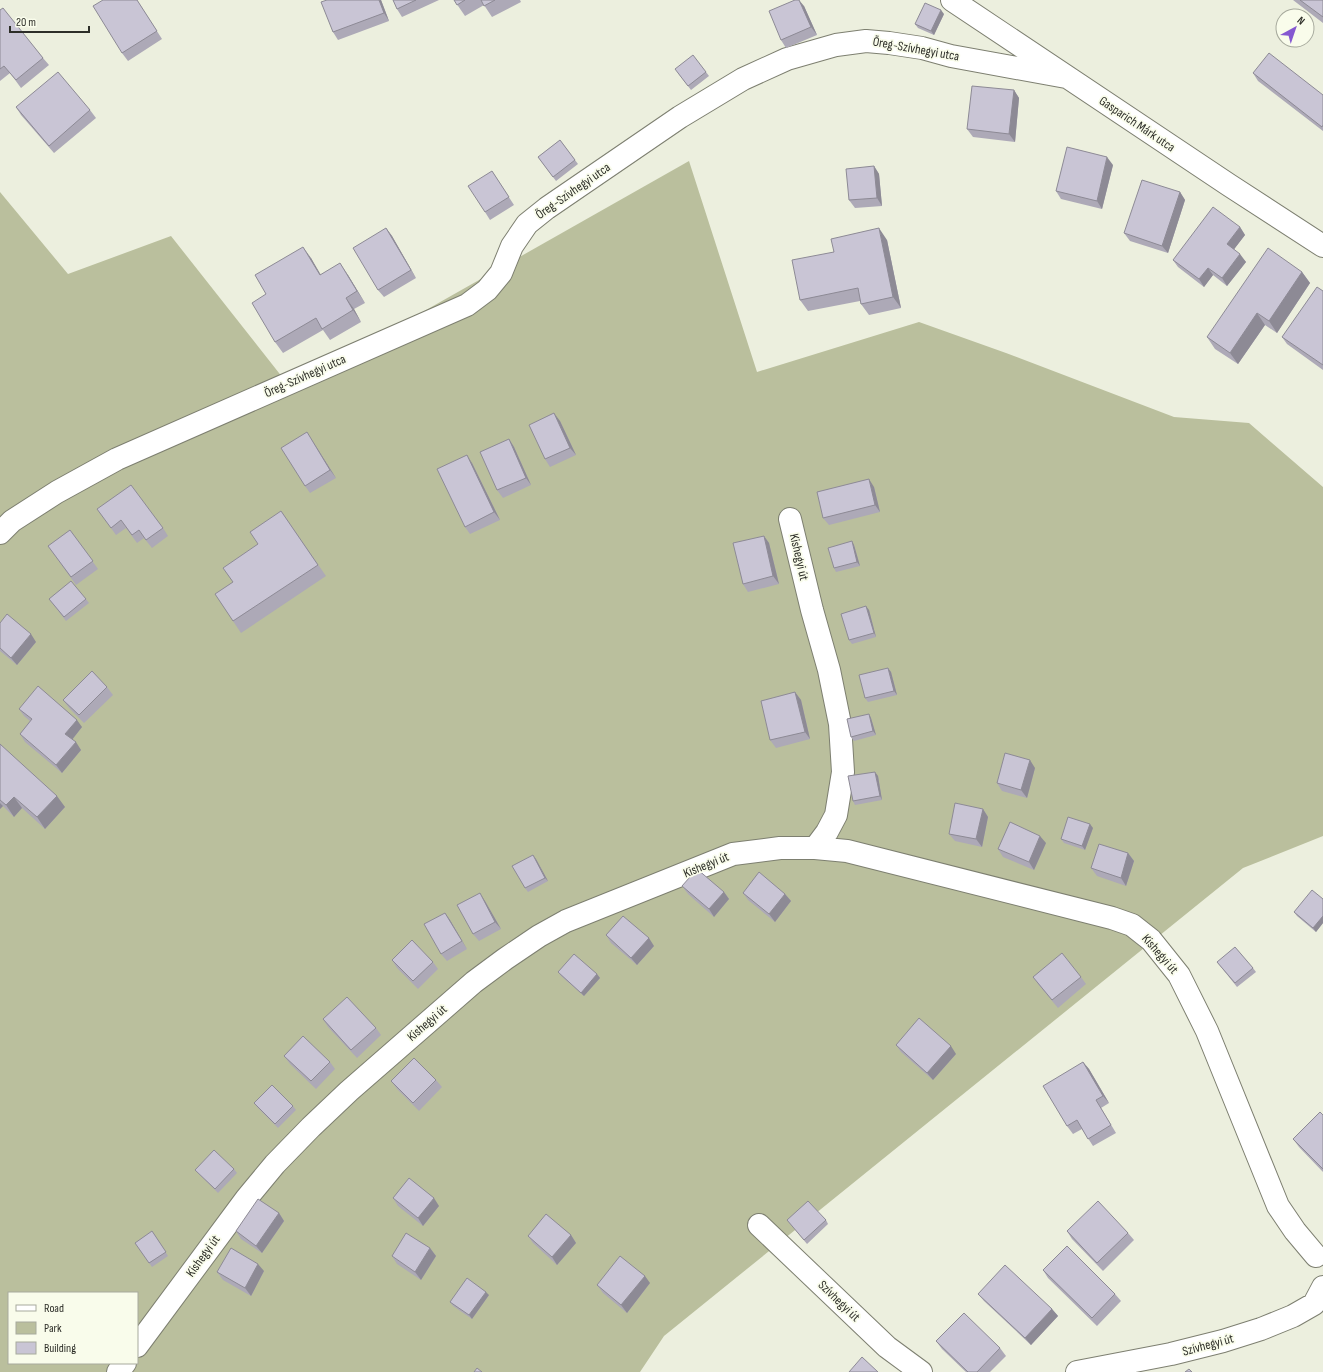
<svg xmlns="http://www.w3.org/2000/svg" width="1323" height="1372" font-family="'Sofia Sans Condensed',sans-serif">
  <rect width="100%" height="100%" fill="#ecefde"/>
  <path fill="#babf9d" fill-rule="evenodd" d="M689 161 757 372 919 322 1006 353 1174 417 1249 423 1323 487V836L1243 868 664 1336 640 1372H0V192L68 274 171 236 290 387ZM9 1293H137V1363H9Z"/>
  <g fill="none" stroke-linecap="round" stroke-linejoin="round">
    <g stroke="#7d7f70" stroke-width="24">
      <path id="minor" d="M952 0 1229 185 1323 246
        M790 519 812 610 829 670 840 724 843 772 836 815 827 832 815 848
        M0 533 12 521 57 492 117 459 467 305 487 290 501 273 512 246 527 224 547 208 680 117 743 79 787 59 836 45 866 41 889 43 922 48 951 56 1066 77
        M759 1225 887 1347 921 1372
        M137 1346 246 1199 275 1164 311 1127 349 1091 474 982 505 959 539 936 566 921 733 854 780 848H815L847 851 1112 918 1132 925 1151 940 1179 975 1207 1031 1278 1206 1295 1231 1316 1256
        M118 1372 125 1363
        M1077 1372 1171 1354 1223 1341 1261 1329 1293 1316 1314 1304 1323 1287"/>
    </g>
    <use href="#minor" stroke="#fff" stroke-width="22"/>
  </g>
  <path fill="#ada9b7" d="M137 0 162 39 128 61 122 53Z
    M327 0H381L389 21 338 40 333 32Z
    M393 0H439L402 17 397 9Z
    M454 0H520L521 2 492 17 484 5 465 16Z
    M1293 0H1323V23Z
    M804 6 817 35 786 48 781 40Z
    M0 10 43 58 49 65 21 88 10 73 0 81Z
    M944 14 934 35 918 28 915 24Z
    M706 72 709 76 691 90 678 73Z
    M1253 73 1323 95V131L1258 81Z
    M1014 90 1019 98 1015 142 973 137 967 129Z
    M16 107 90 110 96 118 54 153 21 115Z
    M560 140 578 164 556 181 538 157Z
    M1113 165 1102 209 1061 199 1056 191Z
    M874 166 879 174 882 206 855 208 849 200Z
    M492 171 514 205 490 220 485 212Z
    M1180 192 1185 200 1168 253 1130 241 1124 233Z
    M1240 227 1245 235 1234 249 1246 262 1227 286 1213 275 1204 287 1178 267 1173 260Z
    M386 228 392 236 416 278 384 297 378 290Z
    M887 240 901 308 869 315 861 304 860 301 808 311 800 300 834 252Z
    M311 258 320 275H348L365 303 354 309 361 322 330 340 323 330 283 353 275 342 266 294Z
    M1302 272 1310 283 1277 333 1265 325 1238 364 1215 349 1207 337Z
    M1323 291V370L1287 344 1282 337Z
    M560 421 576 455 550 467 545 459Z
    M509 439 514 447 531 485 503 498 497 490Z
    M312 440 336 478 310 493 305 486Z
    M472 463 500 520 470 534 465 527Z
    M874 487 880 512 829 525 823 518Z
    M281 511 326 576 241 633 233 621V582L258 544Z
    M103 517 163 528 168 536 152 548 144 538 137 543 126 528 116 535Z
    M70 530 98 569 76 585 48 546Z
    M764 536 769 543 779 584 748 592 743 584Z
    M854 545 860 566 836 572 834 568Z
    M49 599H86L89 603 66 621Z
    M869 610 876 637 852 644 849 640Z
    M0 623 36 642 17 665 0 651Z
    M888 668 891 672 897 695 868 702 865 698Z
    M107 687 113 695 84 723 69 708 63 700Z
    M795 692 801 700 810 739 776 748 770 740Z
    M19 709 82 727 72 740 81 750 62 773 25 742 20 734 30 721 24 716Z
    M869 714 871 718 876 735 854 741 851 737Z
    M0 744 65 807 45 829 22 808 14 817 3 806 0 809Z
    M1035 768 1027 798 1002 791 997 783Z
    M875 772 878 776 882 800 855 805 853 801Z
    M983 809 988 817 982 847 955 841 949 834Z
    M1093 828 1085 850 1064 843 1061 839Z
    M1046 843 1034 870 1003 857 998 849Z
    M1128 853 1134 861 1126 886 1097 876 1091 868Z
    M536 859 548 881 528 892 525 888Z
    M682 886 724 892 729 899 714 917 688 894Z
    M743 893 785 894 791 901 775 922 748 900Z
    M1323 899V923L1316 932 1297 916 1294 912Z
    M485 901 501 929 479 941 473 934Z
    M445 913 450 920 467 949 447 961 441 954Z
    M606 935 654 946 637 965 611 943Z
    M392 960 433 962 438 969 418 989 397 968Z
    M1217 962 1253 968 1256 972 1237 987Z
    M558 972 597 974 600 978 584 996 561 976Z
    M1033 977H1081L1086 984 1058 1008 1038 984Z
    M323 1019 376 1028 381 1035 357 1058 328 1027Z
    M896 1045 956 1054 933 1080 901 1052Z
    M284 1056 330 1062 335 1069 316 1089 290 1064Z
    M1083 1062 1089 1069 1109 1103 1101 1108 1116 1133 1093 1146 1082 1129 1073 1134 1067 1126Z
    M436 1080 442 1087 419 1111 397 1089 391 1081Z
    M254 1103 293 1106 296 1110 278 1128 257 1107Z
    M1323 1115V1172L1299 1147 1293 1139Z
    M234 1169 237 1173 218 1193 195 1170Z
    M393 1198 439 1206 423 1226 398 1206Z
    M279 1213 284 1221 262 1253 241 1239 236 1231Z
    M787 1220H826L828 1224 807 1244Z
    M152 1231 168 1256 152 1267 135 1243Z
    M1067 1231 1128 1233 1134 1240 1103 1271 1072 1239Z
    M571 1235 576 1243 557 1265 533 1243 528 1236Z
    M430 1248 436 1256 421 1280 397 1264 392 1256Z
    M1043 1270 1115 1294 1121 1301 1097 1326 1048 1278Z
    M264 1271 251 1296 223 1280 217 1272Z
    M650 1283 627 1313 603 1293 597 1285Z
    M978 1294 1052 1309 1058 1316 1031 1345 984 1301Z
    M489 1295 472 1319 453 1306 450 1302Z
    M936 1341 1000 1348 1006 1356 990 1372H966L942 1349Z"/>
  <path fill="#8d8a95" d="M379 0H381L389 21 384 13Z
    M799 0 804 6 817 35 811 27Z
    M941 10 944 14 934 35 931 31Z
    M1014 90 1019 98 1015 142 1009 134Z
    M1107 157 1113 165 1102 209 1097 201Z
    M874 166 879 174 882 206 877 198Z
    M1180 192 1185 200 1168 253 1162 246Z
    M1240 227 1245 235 1232 252 1227 244Z
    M386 228 392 236 416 278 411 270Z
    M879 228 887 240 901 308 893 297Z
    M303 247 311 258 328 287 320 275Z
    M1240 254 1246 262 1227 286 1222 278Z
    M340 263 348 275 365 303 357 291Z
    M1208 268 1213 275 1204 287 1199 279Z
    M1302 272 1310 283 1277 333 1269 321Z
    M346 298 354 309 361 322 353 310Z
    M1257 313 1265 325 1238 364 1230 353Z
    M554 413 560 421 576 455 570 448Z
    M307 432 312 440 336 478 330 470Z
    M509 439 514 447 531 485 526 478Z
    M467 455 472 463 500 520 494 512Z
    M869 479 874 487 880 512 875 505Z
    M764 536 769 543 779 584 773 576Z
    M852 541 854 545 860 566 857 562Z
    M866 606 869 610 876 637 874 633Z
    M31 634 36 642 17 665 11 658Z
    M888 668 891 672 897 695 894 691Z
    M795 692 801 700 810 739 805 732Z
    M869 714 871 718 876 735 873 731Z
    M77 720 82 727 71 741 65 734Z
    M76 742 81 750 62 773 56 765Z
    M1030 760 1035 768 1027 798 1021 790Z
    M875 772 878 776 882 800 880 796Z
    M57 796 65 807 45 829 37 817Z
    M14 797 22 808 14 817 6 805Z
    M0 803 3 806 0 809Z
    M983 809 988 817 982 847 976 839Z
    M1090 824 1093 828 1085 850 1082 846Z
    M1040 836 1046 843 1034 870 1029 862Z
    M1128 853 1134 861 1126 886 1121 878Z
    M533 855 536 859 548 881 545 878Z
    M724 892 729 899 714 917 709 909Z
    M480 893 485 901 501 929 495 922Z
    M785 894 791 901 775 922 769 914Z
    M445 913 450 920 467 949 462 941Z
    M1323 916V923L1316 932 1313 928Z
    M649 938 654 946 637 965 631 958Z
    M597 974 600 978 584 996 581 993Z
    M951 1046 956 1054 933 1080 927 1073Z
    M1083 1062 1089 1069 1109 1103 1103 1096Z
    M434 1198 439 1206 423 1226 418 1218Z
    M279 1213 284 1221 262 1253 256 1246Z
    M571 1235 576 1243 557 1265 552 1257Z
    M430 1248 436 1256 421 1280 415 1272Z
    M258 1264 264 1271 251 1296 245 1288Z
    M645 1276 650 1283 627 1313 621 1305Z
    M486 1292 489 1295 472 1319 469 1315Z
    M1052 1309 1058 1316 1031 1345 1025 1338Z"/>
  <path fill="#c9c5d5" stroke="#8d8a95" d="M103 0H137L157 31 122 53 93 6Z
    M327 0H379L384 13 333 32 321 2Z
    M393 0H416L397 9Z
    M454 0H465L457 5Z
    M481 0H495L484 6Z
    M795 0H799L811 27 781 40 769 11Z
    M1300 0H1323V17Z
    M925 3 941 10 931 31 915 24Z
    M3 8 43 58 16 80 4 66 0 69V10Z
    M1269 53 1323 95V125L1322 127 1253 73Z
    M693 55 706 72 688 86 675 69Z
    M58 72 90 110 49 146 16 107Z
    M972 86 1014 90 1009 134 967 129Z
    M560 140 575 160 553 177 538 157Z
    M1067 147 1107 157 1097 201 1056 191Z
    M874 166 877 198 849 200 846 169Z
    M492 171 509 197 485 212 468 186Z
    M1142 180 1180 192 1162 246 1124 233Z
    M1213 207 1240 227 1227 244 1240 254 1222 278 1208 268 1199 279 1173 260Z
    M386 228 411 270 378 290 353 248Z
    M879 228 893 297 861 304 858 288 800 300 792 260 834 252 831 239Z
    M303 247 320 275 340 263 357 291 346 298 353 310 322 329 316 318 275 342 252 303 266 294 255 275Z
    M1268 248 1302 272 1269 321 1257 313 1230 353 1207 337Z
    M1317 287 1323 291V365L1282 337Z
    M554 413 570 448 545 459 529 425Z
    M307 432 330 470 305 486 281 448Z
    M509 439 526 478 497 490 480 452Z
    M467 455 494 512 465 527 437 469Z
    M869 479 875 505 823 518 817 492Z
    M131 485 163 528 146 540 139 530 132 535 121 520 111 528 97 509Z
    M281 511 318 565 233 621 215 594 233 582 223 568 258 544 250 532Z
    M70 530 93 561 71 577 48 546Z
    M764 536 773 576 743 584 733 543Z
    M852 541 857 562 834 568 828 548Z
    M71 581 86 599 64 617 49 599Z
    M866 606 874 633 849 640 841 614Z
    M7 614 31 634 11 658 0 648V623Z
    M888 668 894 691 865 698 859 675Z
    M92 671 107 687 79 715 63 700Z
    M38 686 77 720 65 734 76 742 56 765 20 734 32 719 19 709Z
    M795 692 805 732 770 740 761 701Z
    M869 714 873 731 851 737 847 719Z
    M0 744 57 796 37 817 14 797 6 805 0 800Z
    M1005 753 1030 760 1021 790 997 783Z
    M875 772 880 796 853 801 848 776Z
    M955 803 983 809 976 839 949 834Z
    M1068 817 1090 824 1082 846 1061 839Z
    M1010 822 1040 836 1029 862 998 849Z
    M1099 844 1128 853 1121 878 1091 868Z
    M533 855 545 878 525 888 512 866Z
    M697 869 724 892 709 909 682 886Z
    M759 872 785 894 769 914 743 893Z
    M1312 890 1323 899V916L1313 928 1294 912Z
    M480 893 495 922 473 934 457 905Z
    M445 913 462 941 441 954 424 924Z
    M623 916 649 938 631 958 606 935Z
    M412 940 433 962 413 981 392 960Z
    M1235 947 1253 968 1235 983 1217 962Z
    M1062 953 1081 977 1052 1000 1033 977Z
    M574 954 597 974 581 993 558 972Z
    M347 997 376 1028 351 1050 323 1019Z
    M919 1018 951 1046 927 1073 896 1045Z
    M303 1036 330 1062 311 1081 284 1056Z
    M414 1058 436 1080 413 1103 391 1081Z
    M1083 1062 1103 1096 1096 1100 1111 1125 1088 1139 1077 1120 1067 1126 1043 1086Z
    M272 1085 293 1106 275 1124 254 1103Z
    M1320 1112 1323 1115V1169L1293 1139Z
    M214 1150 234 1169 215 1189 195 1170Z
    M409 1178 434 1198 418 1218 393 1198Z
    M258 1199 279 1213 256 1246 236 1231Z
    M808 1201 826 1220 804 1240 787 1220Z
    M1098 1201 1128 1233 1097 1263 1067 1231Z
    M546 1214 571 1235 552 1257 528 1236Z
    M152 1231 166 1252 149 1263 135 1243Z
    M406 1233 430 1248 415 1272 392 1256Z
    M1067 1246 1115 1294 1092 1318 1043 1270Z
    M231 1248 258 1264 245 1288 217 1272Z
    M620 1256 645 1276 621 1305 597 1285Z
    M1005 1265 1052 1309 1025 1338 978 1294Z
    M467 1278 486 1292 469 1315 450 1302Z
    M964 1313 1000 1348 977 1372H968L936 1341Z
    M862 1357 878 1372H849Z
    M477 1368 482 1372H474Z
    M1189 1369 1192 1372H1185Z"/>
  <g text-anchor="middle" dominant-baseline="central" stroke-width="3.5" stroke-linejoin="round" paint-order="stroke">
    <g font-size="13" fill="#2d2e28" stroke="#f9fceb">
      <text transform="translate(916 49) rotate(10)">Öreg-Szívhegyi utca</text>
      <text transform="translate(1137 124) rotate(34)">Gasparich Márk utca</text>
      <text transform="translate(573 191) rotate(-35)">Öreg-Szívhegyi utca</text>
      <text transform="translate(305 376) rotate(-24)">Öreg-Szívhegyi utca</text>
      <text transform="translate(799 557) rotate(77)">Kishegyi út</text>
      <text transform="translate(706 865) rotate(-22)">Kishegyi út</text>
      <text transform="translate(1160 954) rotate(49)">Kishegyi út</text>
      <text transform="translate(427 1023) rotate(-41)">Kishegyi út</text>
      <text transform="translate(203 1256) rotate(-54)">Kishegyi út</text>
      <text transform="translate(839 1301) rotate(44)">Szívhegyi út</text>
      <text transform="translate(1208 1345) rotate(-15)">Szívhegyi út</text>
    </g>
  </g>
  <rect x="8" y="1292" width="130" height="72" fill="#f9fceb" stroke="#a7aa9d"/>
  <rect x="16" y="1305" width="20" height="6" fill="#ffffff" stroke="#a7aa9d"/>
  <text x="44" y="1312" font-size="12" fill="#2d2e28">Road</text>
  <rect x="16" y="1322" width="20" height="12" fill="#babf9d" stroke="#a7aa9d"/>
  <text x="44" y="1332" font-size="12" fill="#2d2e28">Park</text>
  <rect x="16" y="1342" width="20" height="12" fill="#c9c5d5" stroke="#a7aa9d"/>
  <text x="44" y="1352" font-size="12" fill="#2d2e28">Building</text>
  <g transform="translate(1295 28) rotate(40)"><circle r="19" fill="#f9fceb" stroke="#a7aa9d"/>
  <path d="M0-3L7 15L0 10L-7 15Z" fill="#8558d1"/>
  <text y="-6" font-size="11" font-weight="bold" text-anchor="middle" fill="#2d2e28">N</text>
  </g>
  <path d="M10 26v6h79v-6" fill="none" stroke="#2d2e28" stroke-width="2"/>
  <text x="16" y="26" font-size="12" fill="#2d2e28" stroke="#f9fceb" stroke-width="3" paint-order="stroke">20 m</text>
</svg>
